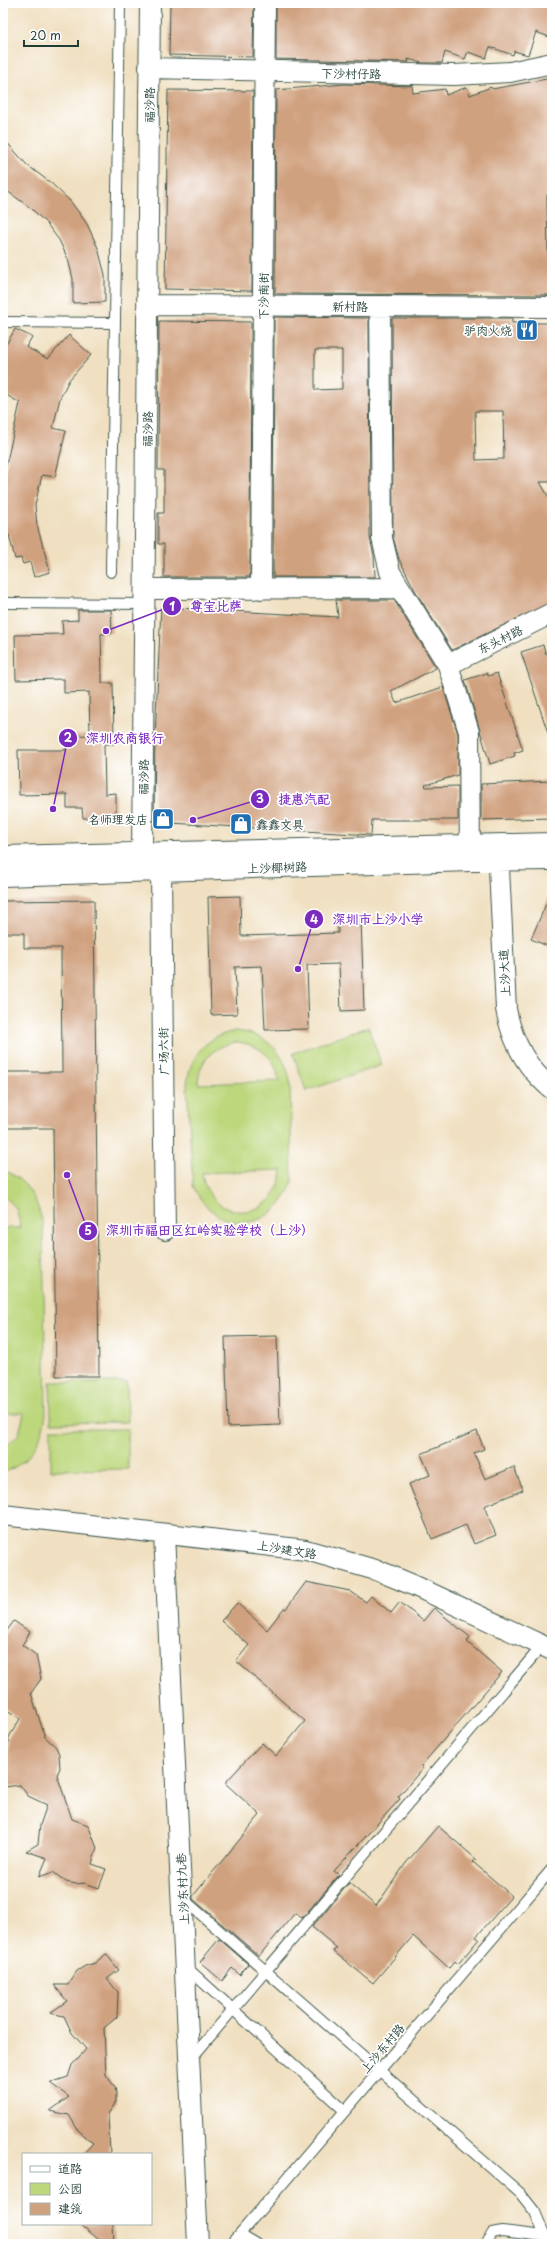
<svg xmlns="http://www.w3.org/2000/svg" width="555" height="2247" font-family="'Playpen Sans','LXGW WenKai TC',sans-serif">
  <rect width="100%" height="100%" fill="#fff"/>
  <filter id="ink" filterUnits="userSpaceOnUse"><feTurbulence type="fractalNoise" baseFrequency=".025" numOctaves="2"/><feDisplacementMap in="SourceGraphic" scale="8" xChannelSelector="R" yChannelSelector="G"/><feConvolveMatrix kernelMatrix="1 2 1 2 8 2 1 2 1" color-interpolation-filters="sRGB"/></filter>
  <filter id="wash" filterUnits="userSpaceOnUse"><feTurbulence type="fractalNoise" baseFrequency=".012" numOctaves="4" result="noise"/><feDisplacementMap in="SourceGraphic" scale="16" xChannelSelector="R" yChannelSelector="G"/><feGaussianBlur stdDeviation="0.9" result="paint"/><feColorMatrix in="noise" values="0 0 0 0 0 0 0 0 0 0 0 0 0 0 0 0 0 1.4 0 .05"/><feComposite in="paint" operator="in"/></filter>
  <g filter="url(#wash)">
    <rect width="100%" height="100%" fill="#f0e0c1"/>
    <path fill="#bcd77c" stroke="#6e8a58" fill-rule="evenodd" d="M368 1027 382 1065 306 1091 293 1053Z
      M236 1031C266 1034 284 1051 290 1080L292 1183C273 1234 216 1236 193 1186L187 1084C190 1054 207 1036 236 1031ZM237 1042C260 1045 276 1057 279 1081L198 1084C199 1060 213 1046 237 1042ZM282 1170C278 1223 210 1226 202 1173Z
      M3 1170C28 1180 39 1202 43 1227L46 1414C42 1442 30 1462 3 1473V1449L19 1434 24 1413H3V1228H21L16 1208 3 1195Z
      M50 1382H127L128 1422 51 1423Z
      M51 1429H128V1469L51 1470Z"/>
    <g id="blocks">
      <path fill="#d0a17f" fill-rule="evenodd" d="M170 3H254L253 57 169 55Z
        M276 3H552V38L536 32 528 55 514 51 513 55 490 47 486 58 468 52 465 59 445 52 442 63H422L408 59 409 62 276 59Z
        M552 78V195H547L548 254H552V295L275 294 276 90 344 84 412 86 413 93 445 89 446 95 467 87 470 95 491 87 492 89Z
        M168 90 253 91 252 291 165 289Z
        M3 138 27 165 51 183 71 202 87 224 98 248 105 275V302L73 303V279L68 259 59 240 47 224 32 209 3 188Z
        M274 317 369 318 370 538 374 556 375 577H273ZM315 350H342V389L315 390Z
        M392 318H512V323H552V482H540L552 503V602L452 650 416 592 399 559 393 537ZM475 411H503L504 459 476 460Z
        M159 321 251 322 250 577H164V544H158V513H164V470H158Z
        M15 329 32 337 26 347 48 359 69 335 91 355 69 380 60 398 53 428 66 431 55 477 42 475 35 505 37 525 50 572 34 577 30 562 23 564 21 558 15 559 9 535H3V479L20 403 3 393V350Z
        M336 600H394L436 668 391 691 396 703 443 687 458 734V775L425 785 426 787 458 786V820H372L371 835 154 822 155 737 161 607 338 617Z
        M78 610H111L112 633 101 634 102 676V683H113L114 744H104L105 794 116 793V818H83L82 808H67V794L19 795 18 750H66L65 736 90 735 89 692 64 693V679L16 680 15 635 63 634 62 621 78 620Z
        M543 645 546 654 552 651V736H549L521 652Z
        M487 673 488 676 497 673 523 750 514 753 515 756 490 764 465 680Z
        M552 781V818L481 820V784Z
        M552 890V948L531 939Z
        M240 896 241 936 338 933V918L361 917 364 1010 341 1011 339 964 307 965 309 1029 265 1030 262 966 235 967 237 1014 211 1015 208 897Z
        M94 900 99 1376H56L53 1128H3V1072H62L61 948H24V933H3V901Z
        M277 1336 280 1425 228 1427 225 1337Z
        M477 1431 484 1449 474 1453 485 1479 514 1467 523 1490 484 1506 496 1535 474 1544 466 1525 432 1539 409 1484 430 1475 421 1454Z
        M306 1582 350 1591 366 1602 371 1596 391 1613 400 1602 423 1621 434 1608 470 1637 467 1642 502 1672 421 1766 423 1768 398 1797 400 1799 334 1871 339 1875 302 1918 295 1913 259 1956 193 1899V1896L260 1815 225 1783 262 1743 276 1756 305 1721 236 1661 249 1645 221 1621 237 1603 267 1630 284 1608 286 1609Z
        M14 1621 30 1632 22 1645 36 1655 41 1679 31 1693 45 1737 56 1747 59 1754 60 1768 57 1775 72 1819 88 1825 97 1848 92 1864 106 1869 99 1888 85 1883 76 1884 66 1882 53 1872 39 1877 47 1858 26 1851 38 1844 40 1825 47 1805 28 1796 20 1785 5 1787 6 1760 9 1737 20 1719 3 1707V1636Z
        M438 1826 476 1859 473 1862 512 1896 476 1937 479 1939 458 1964 455 1961 449 1968 413 1936 373 1983 333 1951 337 1948 312 1927 349 1883 376 1906 406 1863Z
        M219 1939 248 1964 240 1975 232 1968 222 1981 200 1962Z
        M106 1954 119 1970 107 1979 118 1992 117 2017 104 2028 106 2075 115 2087 116 2094V2102L108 2114 110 2154H83L93 2143 78 2130 69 2115 50 2111 69 2097 50 2083 68 2077 72 2065 86 2049 72 2033 64 2016 50 2013 67 2001 54 1985H68L77 1971 85 1966 95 1963Z
        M80 2224H113L114 2244H104Z"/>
    </g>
  </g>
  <g filter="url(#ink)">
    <use href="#blocks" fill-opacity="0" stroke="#3e5549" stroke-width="1"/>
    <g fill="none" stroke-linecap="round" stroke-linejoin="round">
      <g stroke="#3e5549" stroke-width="12">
        <path id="lane" d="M3 322 115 323
          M111 572 120 3
          M3 603 145 604
          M182 1898 520 2193 535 2212 545 2236
          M185 1966 345 2111
          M190 2060 542 1646
          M240 2234 257 2244
          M231 2244 552 1869
          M486 2244 492 2233 502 2231 552 2237"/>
      </g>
      <g stroke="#3e5549" stroke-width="22">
        <path id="street" d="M149 68 454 75 510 72 552 63
          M149 305 552 307
          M380 306 382 538 390 572 448 665 469 732 470 861
          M145 589 400 588
          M261 589 265 3
          M448 665 552 613
          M498 848 506 1009C512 1041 526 1068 552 1089
          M142 854 150 3
          M3 856 552 843
          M161 872 165 1230
          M3 876 470 861 552 860
          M3 1515 306 1550 379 1571 413 1585 552 1650
          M164 1534 198 2244"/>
      </g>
      <use href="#lane" stroke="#fff" stroke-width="10"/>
      <use href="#street" stroke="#fff" stroke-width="20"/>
    </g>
  </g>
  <defs>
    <g id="restaurant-square" transform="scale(1.15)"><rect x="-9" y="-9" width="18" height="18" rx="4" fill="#1f6fb2" stroke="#fff"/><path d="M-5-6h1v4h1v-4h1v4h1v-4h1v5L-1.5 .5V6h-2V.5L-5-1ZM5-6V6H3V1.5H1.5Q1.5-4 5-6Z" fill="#fff"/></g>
    <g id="shop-square" transform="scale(1.15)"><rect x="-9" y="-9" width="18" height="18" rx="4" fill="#1f6fb2" stroke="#fff"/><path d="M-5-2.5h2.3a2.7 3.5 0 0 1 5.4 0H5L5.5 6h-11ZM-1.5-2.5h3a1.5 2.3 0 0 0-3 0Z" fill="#fff"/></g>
  </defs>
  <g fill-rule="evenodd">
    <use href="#restaurant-square" x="527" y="330"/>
    <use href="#shop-square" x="163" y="819"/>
    <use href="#shop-square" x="241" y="824"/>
  </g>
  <g text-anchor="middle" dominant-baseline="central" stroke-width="3.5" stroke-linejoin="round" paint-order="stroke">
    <g font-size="12" fill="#1f3d34" stroke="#fff">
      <text transform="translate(351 73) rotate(1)">下沙村仔路</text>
      <text transform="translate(149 105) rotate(-90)">福沙路</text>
      <text transform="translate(263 296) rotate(-90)">下沙南街</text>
      <text x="350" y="306">新村路</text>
      <text transform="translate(147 429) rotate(-89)">福沙路</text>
      <text transform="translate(500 639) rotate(-26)">东头村路</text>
      <text transform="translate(143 777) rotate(-89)">福沙路</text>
      <text transform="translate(277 867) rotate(-2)">上沙椰树路</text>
      <text transform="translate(504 973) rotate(-93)">上沙大道</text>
      <text transform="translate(163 1051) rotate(-91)">广场六街</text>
      <text transform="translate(287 1549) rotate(9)">上沙建文路</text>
      <text transform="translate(182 1889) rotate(-93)">上沙东村九巷</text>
      <text transform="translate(382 2048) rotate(-50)">上沙东村路</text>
    </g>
    <g font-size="12" fill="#1f3d34" stroke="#fff" text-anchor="end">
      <text x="512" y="330">驴肉火烧</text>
      <text x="148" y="819">名师理发店</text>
      <text x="256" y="824" text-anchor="start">鑫鑫文具</text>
    </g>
  </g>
  <path fill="none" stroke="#7b2cbf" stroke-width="1.5" d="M106 631L172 606M53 809L68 738M193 820L260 799M298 969L314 919M67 1175L88 1231"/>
  <g fill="#7b2cbf" stroke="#fff" stroke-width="1.5">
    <circle cx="106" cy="631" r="4"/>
    <circle cx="53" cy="809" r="4"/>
    <circle cx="193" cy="820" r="4"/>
    <circle cx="298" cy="969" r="4"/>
    <circle cx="67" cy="1175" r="4"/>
    <circle cx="172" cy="606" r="10"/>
    <circle cx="68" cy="738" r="10"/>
    <circle cx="260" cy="799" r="10"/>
    <circle cx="314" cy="919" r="10"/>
    <circle cx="88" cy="1231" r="10"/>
  </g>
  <g font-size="12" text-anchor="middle" font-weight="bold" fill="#fff">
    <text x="172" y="611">1</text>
    <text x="68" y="742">2</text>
    <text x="260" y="803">3</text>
    <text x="314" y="924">4</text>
    <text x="88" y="1235">5</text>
  </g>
  <g font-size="13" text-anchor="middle" font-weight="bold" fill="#7b2cbf" stroke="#fff" stroke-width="3.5" stroke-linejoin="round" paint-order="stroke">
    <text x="216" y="611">尊宝比萨</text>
    <text x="125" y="743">深圳农商银行</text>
    <text x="304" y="804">捷惠汽配</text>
    <text x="378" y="924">深圳市上沙小学</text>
    <text x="210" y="1235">深圳市福田区红岭实验学校（上沙）</text>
  </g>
  <rect width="555" height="2247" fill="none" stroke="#fff" stroke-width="16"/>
  <rect x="22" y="2153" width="130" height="72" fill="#ffffff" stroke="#a5b1ae"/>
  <rect x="30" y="2166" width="20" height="6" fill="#ffffff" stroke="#a5b1ae"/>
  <text x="58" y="2173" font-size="12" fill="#1f3d34">道路</text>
  <rect x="30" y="2183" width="20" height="12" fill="#bcd77c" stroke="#a5b1ae"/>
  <text x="58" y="2193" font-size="12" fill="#1f3d34">公园</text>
  <rect x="30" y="2203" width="20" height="12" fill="#d0a17f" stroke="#a5b1ae"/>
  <text x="58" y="2213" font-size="12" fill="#1f3d34">建筑</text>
  <path d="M24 40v6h54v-6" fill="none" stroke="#1f3d34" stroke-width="2"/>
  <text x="30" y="40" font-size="12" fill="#1f3d34" stroke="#ffffff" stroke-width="3" paint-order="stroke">20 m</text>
</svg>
